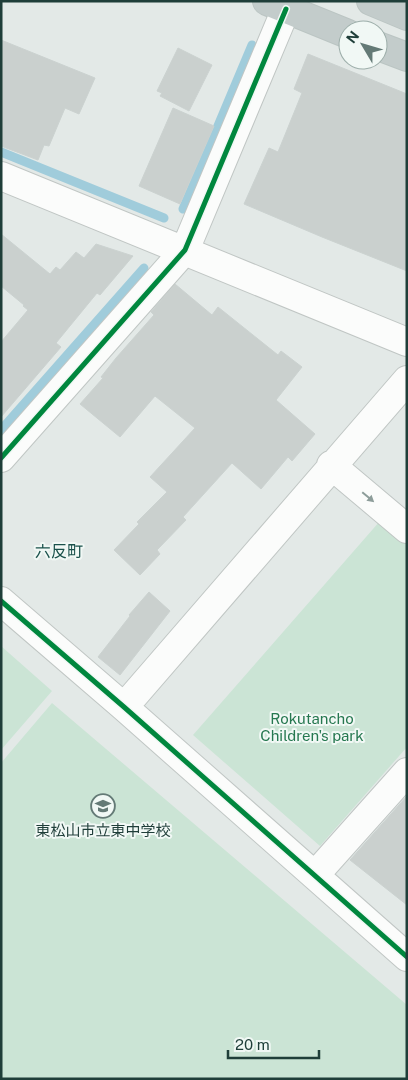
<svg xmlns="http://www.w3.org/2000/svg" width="408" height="1080" font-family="'Public Sans','Noto Sans JP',sans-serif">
  <rect width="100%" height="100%" fill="#e3e9e7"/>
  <path fill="#cbe4d5" d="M380 521 407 544V747L320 846 193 735Z
    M1 646 52 691 1 750Z
    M52 703 407 1005V1079H1V763Z"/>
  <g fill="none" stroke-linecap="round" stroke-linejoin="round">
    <path stroke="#a0ccdb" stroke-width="9" d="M1 152 164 218
      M183 209 252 45
      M1 430 144 268"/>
  </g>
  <path fill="#cad0ce" stroke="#cbd2d0" d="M1 40 95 78 79 114 65 108 49 146 44 145 38 160 1 146Z
    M178 48 212 65 189 111 160 96 162 93 157 91Z
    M308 54 407 94V271L322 237 244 204 269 148 278 152 302 93 294 89Z
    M173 108 214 126 180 204 139 186Z
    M1 234 50 274 56 267 60 270 76 252 84 258 96 244 133 256 100 295 97 293 56 343 61 347 1 417V342L28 310 23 306 24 305 1 286Z
    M175 284 212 315 218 307 278 355 281 351 302 367 276 400 315 434 292 461 288 457 261 489 232 463 183 517 186 520 157 550 160 554 140 575 114 550 139 524 137 522 167 492 150 477 195 428 155 396 120 437 80 404 103 378 101 377 116 358 154 315 151 312Z
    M149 592 170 611 120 675 98 657 130 616 129 615Z
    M407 796V905L350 860Z"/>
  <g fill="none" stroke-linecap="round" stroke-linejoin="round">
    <g stroke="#c0c6c4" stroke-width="30">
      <path id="minor" d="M1 176 407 342
        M1 458 185 250 286 9
        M331 465 407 529
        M1 601 124 707 407 957
        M124 707 407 380
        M315 875 407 772"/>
    </g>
    <g stroke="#bbc5c3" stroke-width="30">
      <path id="trunk" d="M267 1 348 34
        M371 1 407 16
        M378 46 407 57"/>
    </g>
    <use href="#minor" stroke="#fbfcfb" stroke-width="28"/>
    <use href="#trunk" stroke="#c3cccb" stroke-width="28"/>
    <g stroke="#f1f8f5" stroke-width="8">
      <path id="cycleway" d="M1 458 185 250 286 9
        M1 601 124 707 407 957"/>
    </g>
    <use href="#cycleway" stroke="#00873e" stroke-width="5"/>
  </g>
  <defs><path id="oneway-solid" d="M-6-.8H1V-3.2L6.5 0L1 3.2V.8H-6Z" transform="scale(1.25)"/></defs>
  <use fill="#8d9d9a" href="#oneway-solid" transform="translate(368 497) rotate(40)"/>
  <defs>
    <g id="school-ring" transform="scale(1.25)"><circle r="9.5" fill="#f1f8f5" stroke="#647a76" stroke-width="1.5"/><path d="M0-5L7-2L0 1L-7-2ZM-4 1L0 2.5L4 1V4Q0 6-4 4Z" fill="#647a76"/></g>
  </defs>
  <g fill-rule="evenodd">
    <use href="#school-ring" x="103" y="806"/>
  </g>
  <g text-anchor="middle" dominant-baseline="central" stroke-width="4" stroke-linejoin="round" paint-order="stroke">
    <g font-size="15" fill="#267850" stroke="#f1f8f5">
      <text x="312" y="718">Rokutancho<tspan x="312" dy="17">Children's park</tspan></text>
    </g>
    <g font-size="15" fill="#1f3e39" stroke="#f1f8f5">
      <text x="103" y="830">東松山市立東中学校</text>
    </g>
    <g font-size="16" fill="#1a514b" stroke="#f1f8f5">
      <text x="59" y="551">六反町</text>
    </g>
  </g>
  <rect width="408" height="1080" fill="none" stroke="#1f3e39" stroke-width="5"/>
  <g transform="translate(363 45) rotate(308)"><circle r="24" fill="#f1f8f5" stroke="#9daeaa"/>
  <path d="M0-4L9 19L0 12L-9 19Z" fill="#647a76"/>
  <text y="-8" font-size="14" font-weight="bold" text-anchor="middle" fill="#1f3e39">N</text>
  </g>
  <path d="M228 1050v8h91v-8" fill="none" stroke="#1f3e39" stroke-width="2.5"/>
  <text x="235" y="1050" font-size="15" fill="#1f3e39" stroke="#f1f8f5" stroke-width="4" paint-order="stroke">20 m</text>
</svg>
